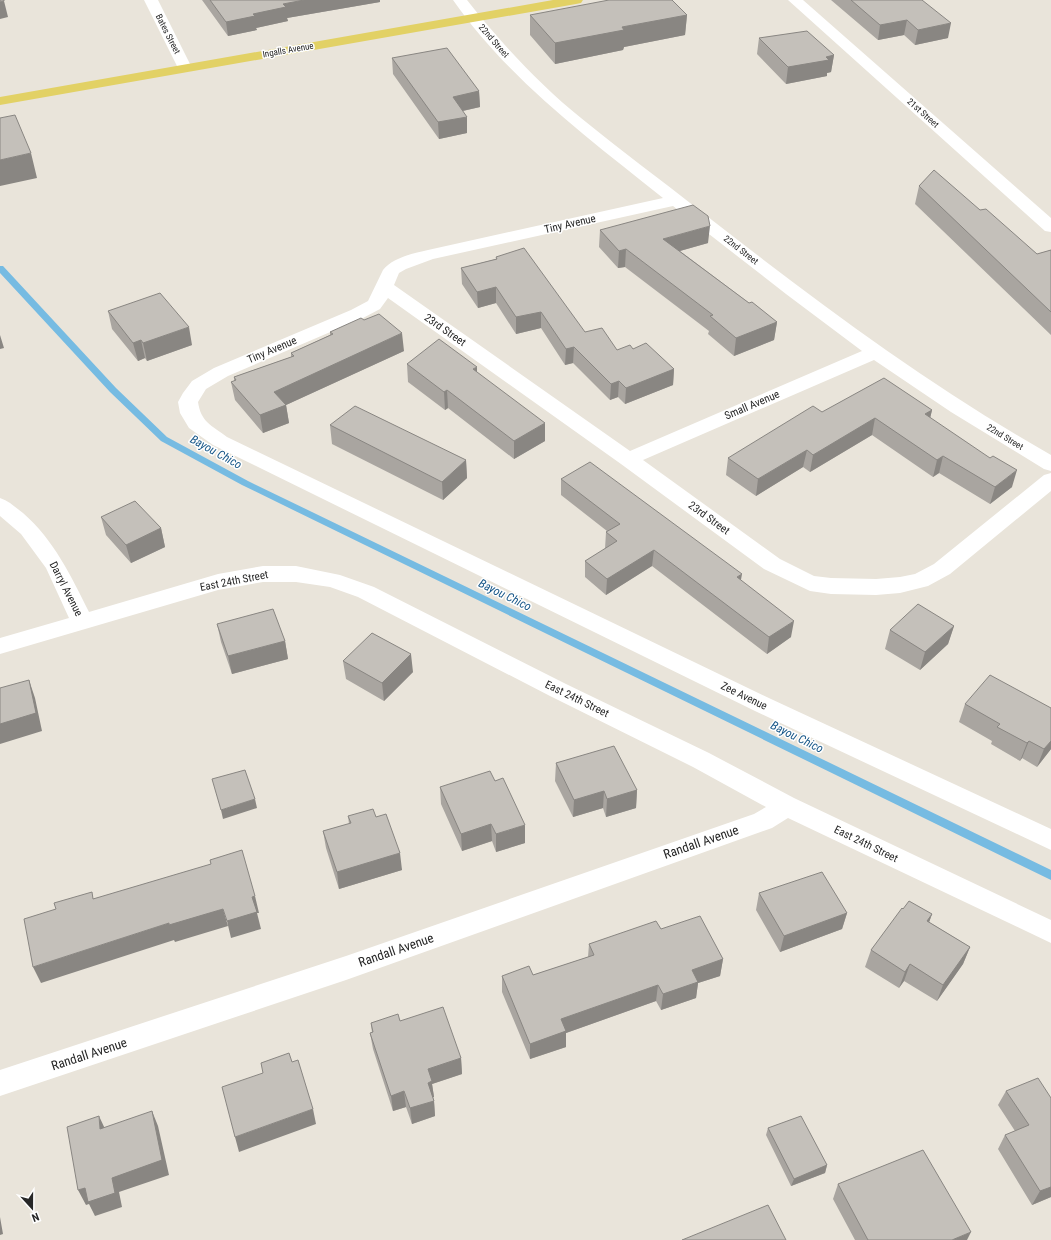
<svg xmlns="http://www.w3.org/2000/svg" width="1051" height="1240" font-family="'Roboto Condensed',sans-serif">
  <rect width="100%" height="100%" fill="#e9e4da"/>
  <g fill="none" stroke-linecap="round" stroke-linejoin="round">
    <path fill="#76bbe2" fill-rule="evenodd" d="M0 266H3L116 388 167 437 248 481 1051 870V880L242 485 161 441 110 392 0 273Z"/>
    <path fill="#fff" fill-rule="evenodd" d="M144 0H158L192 68 190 71 185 72 180 71 178 68Z
      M453 0H467C501 43 539 84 581 118 620 150 660 179 699 210 812 298 926 384 1051 455V471L1044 469 951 412 874 360 643 460 780 559 814 576 831 578 876 579 900 577 915 574 934 564 1044 475 1051 473V491L950 574 928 586 900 593 876 595 831 594 810 591 764 569 621 464 388 298 380 309 363 318 228 376 206 389 198 402C201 422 211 425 227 437L771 699 1051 829V850L755 711 213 445 189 428 180 413 178 402 183 393 192 381 214 368 351 310 368 301 383 270C392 258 414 253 428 250L663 198C588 138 509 80 453 0ZM673 206 786 294 862 351 630 451 394 285 399 273 406 269 433 259Z
      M788 0H803L1051 218V232L1045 231Z
      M0 498C9 501 15 507 23 513 54 540 71 576 89 612L218 574 263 566H296L340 575 374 587 566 684 709 753 794 798 1051 920V943L788 818 772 828 346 980 0 1096V1070L346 956 754 814 766 807 693 767 550 696 358 597 330 587 296 582H263L218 590 0 654V638L69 618 46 568 21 534 0 516Z"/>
    <path fill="#e2d165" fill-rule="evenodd" d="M553 0H583L581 3 576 4 0 105V97Z"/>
  </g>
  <path fill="#a9a5a0" d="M202 0H380V2L287 18 288 21 256 28 257 30 228 36Z
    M831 0H922L948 38 915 45 904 35 878 40Z
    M530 15H687L685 35 624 47 623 50 555 64 530 35Z
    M759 38 834 55 831 72 827 73V76L786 84 757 54Z
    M392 58 479 91 480 107 463 111 467 133 439 139 393 74Z
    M919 186 980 210 1037 254 1051 250V335L915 204Z
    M600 230 708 243 680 251 749 303 777 322 774 340 734 356 708 334 709 331 625 267 618 268 599 247Z
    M496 257 585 332 617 350 633 349 674 369 673 385 625 404 618 397 610 400 573 363 565 365 541 328 516 334 496 303 478 308 462 284 461 268 496 259Z
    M108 311 192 345 147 361 145 358 138 361 112 329Z
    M330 332 404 351 286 405 289 423 263 433 235 400 231 382 234 381V377L291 357V353L330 335Z
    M407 364 477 372 545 441 514 459 448 408 445 410 408 382Z
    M932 410 930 418 1012 487 990 504 939 473 933 477 872 435 810 472 803 467 756 496 726 475 728 458 822 412Z
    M330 425 466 460 467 478 443 500 332 444Z
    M561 479 741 580 791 637 767 654 652 566 606 595 585 577V561L605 549 606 532 607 531 561 495Z
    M101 517 161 528 165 547 131 563 106 535Z
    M217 624 285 641 288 659 232 674 221 642Z
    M954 626 948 644 920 670 885 649 890 630Z
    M343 661 413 672 384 701 346 679Z
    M965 704 1051 708V749L1037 767 1022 758 1020 761 991 744 992 741 959 722Z
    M556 763 637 790 636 808 606 817 603 808 573 817 555 781Z
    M440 787 525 843 496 852 492 841 462 851 441 804Z
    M348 816 376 817 402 870 339 889 326 848 323 831 349 824Z
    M759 893 847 913 842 929 780 952 756 910Z
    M903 909 932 914 929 922 970 947 963 964 937 1001 904 981 899 988 865 967 871 950Z
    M661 929 723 959 720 976 698 983 696 998 661 1010 656 1001 566 1033V1047L530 1059 502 992V976L533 975 588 957 589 944Z
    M400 1021 461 1058 462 1074 432 1084 434 1097H433L434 1101 435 1116 412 1124 406 1107 393 1111 373 1049 370 1033H372L371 1023Z
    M1006 1091 1051 1098V1197L1032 1205 998 1149 1005 1135 1015 1131 998 1105Z
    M768 1128 827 1165 825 1173 791 1186 766 1135Z
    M838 1184 967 1240H855L833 1199Z"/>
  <path fill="#898682" d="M304 0H380V2L287 18 288 21 256 28 257 30 228 36 226 22 253 14 283 4Z
    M4 1 8 17 0 19V2Z
    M687 15 685 35 624 47 623 50 555 64V43L622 27Z
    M907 20 904 35 878 40 880 25Z
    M951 23 948 38 915 45 918 30Z
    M834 55 831 72 827 73V76L786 84 788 67 826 57Z
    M479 91 480 107 453 113V97Z
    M467 117V133L439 139 438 122Z
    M31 153 37 178 0 186V160Z
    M710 226 708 243 662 256 663 239Z
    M626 249 625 267 618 268 619 251Z
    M496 287V303L478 308 477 292Z
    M541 312V328L516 334V317Z
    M777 322 774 340 734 356 736 338Z
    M189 327 192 345 147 361 143 343Z
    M402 333 404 351 286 405 289 423 263 433 260 415 274 392Z
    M0 335 4 348 0 349Z
    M141 340 145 358 138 361 133 343Z
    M574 347 573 363 565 365 566 349Z
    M477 367V385L473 369Z
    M674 369 673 385 625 404 626 388Z
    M619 381 618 397 610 400 611 384Z
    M447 390 448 408 445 410 444 392Z
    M932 410 928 427 925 414Z
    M875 418 872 435 810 472 813 455Z
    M545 423V441L514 459V441Z
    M807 450 803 467 756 496 758 479Z
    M943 456 939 473 933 477 937 460Z
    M466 460 467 478 443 500 442 482Z
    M1017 470 1012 487 990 504 995 487Z
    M161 528 165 547 131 563 126 545Z
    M654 550 652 566 606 595 607 579Z
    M742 574 739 591 737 577Z
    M794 621 791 637 767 654 769 637Z
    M954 626 948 644 920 670 925 652Z
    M285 641 288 659 232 674 228 656Z
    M411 654 413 672 384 701 382 683Z
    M29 680 35 698 42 731 0 744V724Z
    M1029 741 1022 758 1020 761 1027 743Z
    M1051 741V749L1037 767 1044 749Z
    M637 790 636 808 606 817 607 799Z
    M604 791 603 808 573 817 574 800Z
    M255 799 257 808 223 819 221 810Z
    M491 824 492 841 462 851 461 834Z
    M525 825V843L496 852V834Z
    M400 853 402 870 339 889 337 872Z
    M255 896 259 913H257L261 929 231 938 227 921 252 897Z
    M223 909 228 926 175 942 174 940 41 983 33 967 169 923Z
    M847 913 842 929 780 952 784 936Z
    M932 914 926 931 927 921Z
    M970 947 963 964 937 1001 943 985Z
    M723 959 720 976 698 983 696 998 661 1010 663 994 692 970Z
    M910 964 904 981 899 988 905 972Z
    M658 985 656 1001 566 1033V1047L530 1059V1044L561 1019Z
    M461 1058 462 1074 432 1084 434 1097 430 1098 428 1083V1069Z
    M404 1091 406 1107 393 1111 391 1096Z
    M434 1101 435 1116 412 1124 410 1108Z
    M313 1109 316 1124 239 1152 235 1137Z
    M152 1111 158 1126 169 1175 119 1192 122 1207 95 1216 89 1204 86 1205 78 1190 112 1178Z
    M99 1116 106 1131 100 1129Z
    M827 1165 825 1173 791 1186 794 1179Z
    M1051 1187V1197L1032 1205 1040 1191Z
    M0 1217 3 1234 0 1235Z
    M971 1232 967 1240H952Z"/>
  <path fill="#c4c0ba" stroke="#898682" d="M0 0H4V1L0 2Z
    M210 0H304L283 4 286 7 253 14 255 16 226 22Z
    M609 0H672L687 15 622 27 624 30 555 43 530 15Z
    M851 0H922L951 23 918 30 907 20 880 25Z
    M807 31 834 55 826 57 829 60 788 67 759 38Z
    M447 48 479 91 453 97 467 117 438 122 392 58Z
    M15 115 31 153 0 160V118Z
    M934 170 980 210 986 209 1037 254 1051 250V312L919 186Z
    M693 205 708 216 710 226 663 239 749 303 752 302 777 322 736 338 710 316 713 315 626 249 619 251 600 230Z
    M524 248 585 332 602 328 617 350 630 345 633 349 646 343 674 369 626 388 619 381 611 384 574 347 566 349 541 312 516 317 496 287 477 292 461 268 497 259 496 257Z
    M160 293 189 327 143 343 141 340 133 343 108 311Z
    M379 314 402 333 274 392 286 405 260 415 231 382 236 380 234 377 294 356 291 353 333 334 330 332 361 318 364 320Z
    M439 339 477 367 473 369 545 423 514 441 447 390 444 392 407 364Z
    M884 378 932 410 925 414 990 458 993 456 1017 470 995 487 943 456 937 460 875 418 813 455 807 450 758 479 728 458 813 406 822 412Z
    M355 406 466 460 442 482 330 425Z
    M590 462 742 574 737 577 794 621 769 637 654 550 607 579 585 561 617 541 606 532 620 524 561 479Z
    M135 501 161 528 126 545 101 517Z
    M918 604 954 626 925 652 890 630Z
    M273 609 285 641 228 656 217 624Z
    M372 633 411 654 382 683 343 661Z
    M990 675 1051 708V741L1044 749 1029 741 1027 743 997 727 1000 724 965 704Z
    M29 680 36 713 0 724V688Z
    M614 746 637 790 607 799 604 791 574 800 556 763Z
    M245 770 255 799 221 810 212 779Z
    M490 771 495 781 503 778 525 825 496 834 491 824 461 834 440 787Z
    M373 809 376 817 386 814 400 853 337 872 323 831 351 823 348 816Z
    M242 850 255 896 252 897 257 912 227 921 223 909 169 925V923L33 967 24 919 56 909 54 903 92 892 93 899 211 864 210 860Z
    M822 872 847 913 784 936 759 893Z
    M909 901 932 914 927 921 970 947 943 985 910 964 905 972 871 950 902 908 903 909Z
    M700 916 723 959 692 970 698 982 663 994 658 985 561 1019 566 1031 530 1044 502 976 529 966 533 975 594 955 589 944 656 921 661 929Z
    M443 1007 461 1058 428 1069 432 1081 428 1083 434 1101 410 1108 404 1091 391 1096 370 1033 373 1032 371 1023 398 1014 400 1021Z
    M289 1053 292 1062 298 1060 313 1109 235 1137 222 1087 263 1073 261 1063Z
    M1038 1078 1051 1098V1187L1040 1191 1005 1135 1029 1125 1006 1091Z
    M152 1111 162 1160 112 1178 115 1193 88 1202 85 1188 78 1190 67 1127 99 1116 100 1129Z
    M801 1116 827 1165 794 1179 768 1128Z
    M923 1150 971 1232 952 1240H868L838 1184Z
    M768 1205 786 1240H682Z"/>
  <g text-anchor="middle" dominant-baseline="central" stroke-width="3" stroke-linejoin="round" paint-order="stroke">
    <g font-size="9" fill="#272727" stroke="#fff">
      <text transform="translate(168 34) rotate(63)">Bates Street</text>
      <text transform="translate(494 41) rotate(49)">22nd Street</text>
      <text transform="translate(288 50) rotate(-10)">Ingalls Avenue</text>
      <text transform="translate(923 113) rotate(42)">21st Street</text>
      <text transform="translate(741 250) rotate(38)">22nd Street</text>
      <text transform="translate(1005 437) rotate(31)">22nd Street</text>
    </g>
    <g font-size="11" fill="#272727" stroke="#fff">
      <text transform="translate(570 224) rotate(-13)">Tiny Avenue</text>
      <text transform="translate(445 330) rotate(35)">23rd Street</text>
      <text transform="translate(272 350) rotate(-23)">Tiny Avenue</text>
      <text transform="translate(752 405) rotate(-23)">Small Avenue</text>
      <text transform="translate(709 518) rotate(36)">23rd Street</text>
      <text transform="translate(234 581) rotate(-11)">East 24th Street</text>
      <text transform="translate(66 589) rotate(63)">Darryl Avenue</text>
      <text transform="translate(744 696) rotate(26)">Zee Avenue</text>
      <text transform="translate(577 699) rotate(26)">East 24th Street</text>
      <text transform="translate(866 844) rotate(26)">East 24th Street</text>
    </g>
    <g font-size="12" font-style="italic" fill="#195889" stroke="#fff">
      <text transform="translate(216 452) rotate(29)">Bayou Chico</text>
      <text transform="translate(505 595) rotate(26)">Bayou Chico</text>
      <text transform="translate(797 737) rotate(26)">Bayou Chico</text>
    </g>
    <g font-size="13" fill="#272727" stroke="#fff">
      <text transform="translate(701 842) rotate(-19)">Randall Avenue</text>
      <text transform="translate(396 950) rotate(-19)">Randall Avenue</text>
      <text transform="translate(89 1054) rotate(-18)">Randall Avenue</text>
    </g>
  </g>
  <g transform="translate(32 1208) rotate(159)" stroke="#ffffff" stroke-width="3" paint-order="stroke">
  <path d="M0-3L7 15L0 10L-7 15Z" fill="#272727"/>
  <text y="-6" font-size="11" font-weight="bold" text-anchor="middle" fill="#272727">N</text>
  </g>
</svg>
